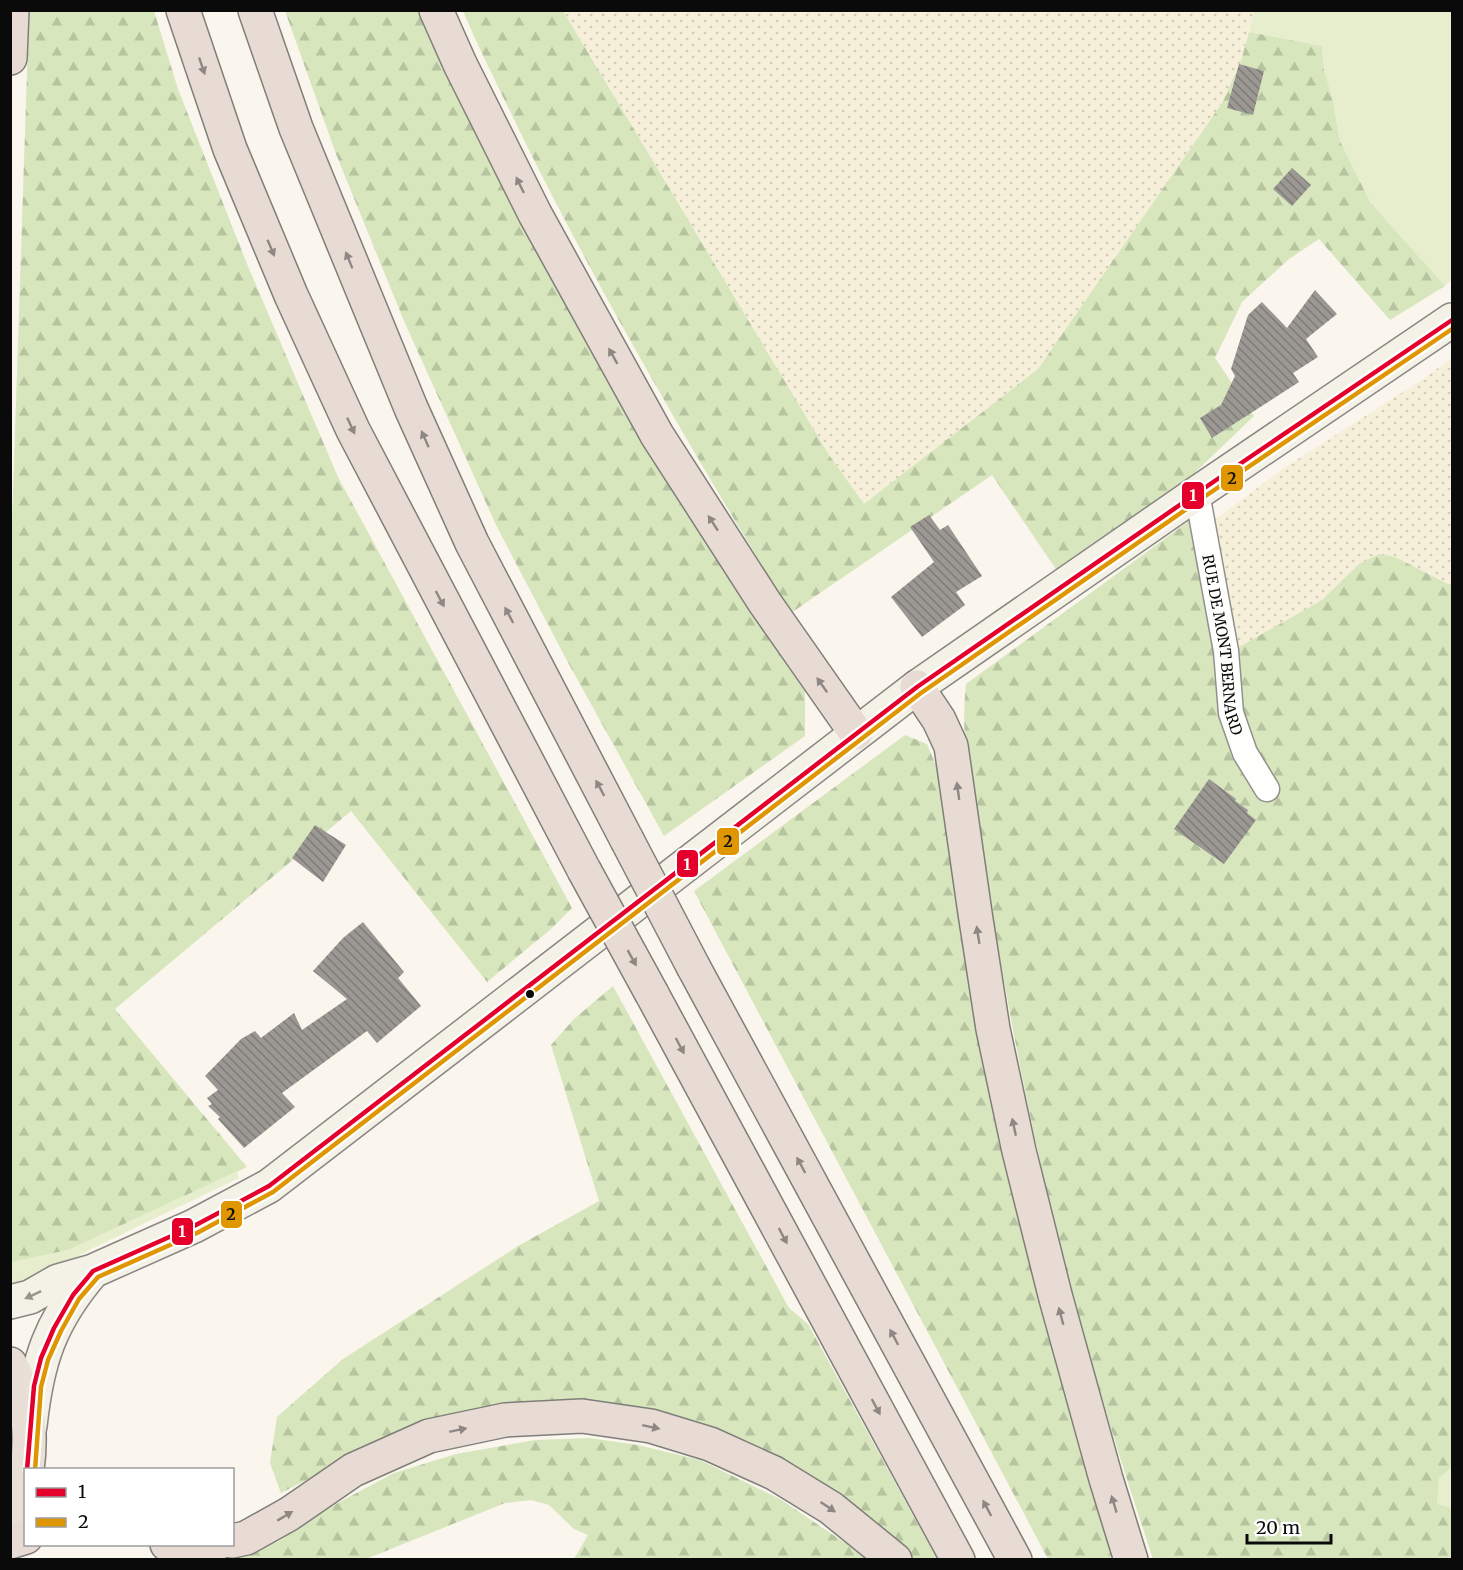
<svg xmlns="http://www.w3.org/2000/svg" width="1463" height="1570" font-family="Merriweather,serif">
  <defs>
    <pattern id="farmland-dots" width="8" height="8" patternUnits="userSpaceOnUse" patternTransform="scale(1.5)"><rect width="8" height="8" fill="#f6efd9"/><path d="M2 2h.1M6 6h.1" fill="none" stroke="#d2ccb9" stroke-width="1.8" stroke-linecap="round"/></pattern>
    <pattern id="forest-firs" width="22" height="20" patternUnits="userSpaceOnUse" patternTransform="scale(1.5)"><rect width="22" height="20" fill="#d7e6bc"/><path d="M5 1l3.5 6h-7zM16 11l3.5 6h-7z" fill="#b7c4a0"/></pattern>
    <pattern id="building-back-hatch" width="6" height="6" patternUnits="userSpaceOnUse" patternTransform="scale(1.5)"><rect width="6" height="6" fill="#9b9894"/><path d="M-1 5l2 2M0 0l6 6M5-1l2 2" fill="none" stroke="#7d7a77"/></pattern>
  </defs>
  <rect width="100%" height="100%" fill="#faf6ed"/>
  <path fill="url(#farmland-dots)" d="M563 11H1254L1241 61 1222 103 1038 369 864 504 829 455Z
    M1452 358V586L1395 557 1359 564 1322 600 1231 652 1212 522 1284 468 1420 381Z"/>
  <path fill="#e6eecd" d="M1254 11H1452V279L1445 286 1370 202 1340 141 1332 97 1324 70 1322 46 1249 32Z
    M237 1172 239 1178 91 1249 11 1293 10 1262 68 1250Z
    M1452 1467V1508L1437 1504 1439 1478Z"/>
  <path fill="url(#forest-firs)" d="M29 11H154L178 89 247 264 338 477 572 908 551 929 487 982 351 811 115 1009 247 1167 68 1250 11 1262 10 583Z
    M285 11H419L430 36 756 617 805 692V736L664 836 565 657 496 525 404 321 336 154Z
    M463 11H563L829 455 864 504 1038 369 1222 103 1241 61 1249 32 1322 46 1324 70 1332 97 1340 141 1370 202 1445 286 1390 320 1319 239 1289 259 1242 302 1215 358 1254 416 1183 484 1066 584 992 475 791 613C696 458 604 301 523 138 503 96 481 54 463 11Z
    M1189 521 1211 568 1223 656 1322 600 1359 564 1379 554 1395 557 1452 586V1467L1439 1478 1437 1504 1452 1508V1559H1153C1130 1489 1107 1419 1087 1347 1046 1205 1017 1059 992 913 979 839 958 760 966 684Z
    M905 735 927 744 937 768 956 866 1121 1559H1048L694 891Z
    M613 986 789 1308 808 1324 937 1559H912L877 1524 786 1465 625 1411 388 1438 281 1493 270 1463 277 1417 343 1359 518 1246 599 1201 551 1045 574 1019Z
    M589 1438 638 1445 700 1460 780 1499 857 1551 865 1559H574L588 1535 574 1529 549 1505 531 1500 505 1503 366 1559 228 1560 277 1542 334 1505 394 1473 456 1454 535 1440Z"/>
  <path fill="url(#building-back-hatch)" d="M1239 64 1264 71 1253 115 1227 108Z
    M1292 168 1311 185 1292 206 1273 189Z
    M1315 290 1337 314 1306 339 1318 357 1293 373 1299 382 1212 438 1200 418 1221 405 1235 376 1231 369 1248 315 1262 302 1287 328Z
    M929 515 940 530 948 525 982 576 956 592 965 605 922 637 891 597 934 562 910 527Z
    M1209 779 1236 799 1235 801 1248 810 1247 813 1256 820 1224 864 1174 829Z
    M315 825 346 845 323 882 292 858Z
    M363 922 404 972 398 978 421 1006 377 1043 367 1031 282 1093 295 1107 244 1148 218 1119 220 1117 208 1106 212 1104 207 1098 218 1090 205 1076 241 1039 255 1031 261 1038 294 1013 302 1030 347 999 313 971 343 938Z"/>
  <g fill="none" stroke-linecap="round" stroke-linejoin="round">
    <g stroke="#92908c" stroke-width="27">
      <g id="minor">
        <path id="s1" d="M1197 493 1226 651 1231 713 1245 753 1267 789"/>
      </g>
    </g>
    <g stroke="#898783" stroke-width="36">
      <path id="secondary" d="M10 1302 30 1297 58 1281 93 1271 194 1226 269 1186 917 687 1197 493 1452 320
        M30 1426C37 1361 50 1321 93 1271"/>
    </g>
    <g stroke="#7f7e7a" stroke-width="36">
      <path id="trunk" d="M10 1364C29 1396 32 1433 27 1470
        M10 1513 16 1504 26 1473"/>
    </g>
    <g stroke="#7f7e7a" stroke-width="36">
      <path id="motorway" d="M183 10 230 149 291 295 353 430 584 870
        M255 10 296 128 411 408 472 543 627 840
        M436 10 460 64 535 214 657 435 765 603 856 733
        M10 58 12 10
        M917 687 939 720 951 746 975 913 993 1029 1019 1151 1055 1295 1106 1479 1131 1560
        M694 968 1015 1560
        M652 994 958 1560
        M232 1541 246 1538 289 1514 353 1470 429 1436 505 1420 582 1416 651 1426 710 1444 774 1473 831 1508 895 1560
        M10 1542 26 1537
        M167 1544H216"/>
    </g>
    <use href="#minor" stroke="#fefefc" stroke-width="24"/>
    <use href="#secondary" stroke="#f4f1e7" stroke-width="33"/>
    <use href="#trunk" stroke="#eadfd6" stroke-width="33"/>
    <use href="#motorway" stroke="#e8dbd4" stroke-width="33"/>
    <g stroke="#7f7e7a" stroke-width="36" stroke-linecap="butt">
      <path id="motorway-bridge" d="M627 840 694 968
        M584 870 652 994"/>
    </g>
    <use href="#motorway-bridge" stroke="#e8dbd4" stroke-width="33"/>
    <g stroke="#fff" stroke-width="9">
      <path id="bus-1" d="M27 1470 34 1386 41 1358 54 1328 73 1295 93 1271 194 1226 269 1186 917 687 1197 493 1452 320"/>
    </g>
    <g stroke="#fff" stroke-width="9">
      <path id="bus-2" d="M35 1470 41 1387 48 1360 61 1331 79 1299 98 1277 197 1233 273 1192 921 693 1201 499 1452 329"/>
    </g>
    <use href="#bus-1" stroke="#e4002b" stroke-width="4.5"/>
    <use href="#bus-2" stroke="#df9601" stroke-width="4.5"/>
  </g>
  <defs><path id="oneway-solid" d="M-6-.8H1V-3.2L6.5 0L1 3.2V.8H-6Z" transform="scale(1.5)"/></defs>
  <g fill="#8f8783">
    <use href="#oneway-solid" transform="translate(202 66) rotate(71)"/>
    <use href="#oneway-solid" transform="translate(520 185) rotate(-116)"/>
    <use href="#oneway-solid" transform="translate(271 248) rotate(67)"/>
    <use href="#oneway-solid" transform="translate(349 260) rotate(-112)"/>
    <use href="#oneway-solid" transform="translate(613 356) rotate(-119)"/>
    <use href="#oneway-solid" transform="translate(351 426) rotate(65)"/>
    <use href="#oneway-solid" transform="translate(425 439) rotate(-114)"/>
    <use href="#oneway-solid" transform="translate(713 523) rotate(-123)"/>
    <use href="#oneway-solid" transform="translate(440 599) rotate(62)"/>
    <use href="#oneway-solid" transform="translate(509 615) rotate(-118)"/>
    <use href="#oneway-solid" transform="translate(822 685) rotate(-125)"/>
    <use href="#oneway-solid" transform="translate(600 788) rotate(-118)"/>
    <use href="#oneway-solid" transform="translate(958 791) rotate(-98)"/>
    <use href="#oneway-solid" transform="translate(978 935) rotate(-99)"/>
    <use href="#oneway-solid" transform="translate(632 958) rotate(61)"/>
    <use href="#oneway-solid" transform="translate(680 1046) rotate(62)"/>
    <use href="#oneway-solid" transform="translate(1014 1127) rotate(-102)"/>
    <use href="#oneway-solid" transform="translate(801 1165) rotate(-118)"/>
    <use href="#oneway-solid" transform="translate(783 1236) rotate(62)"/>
    <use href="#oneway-solid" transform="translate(1061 1316) rotate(-105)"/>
    <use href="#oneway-solid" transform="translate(894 1337) rotate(-118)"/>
    <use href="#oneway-solid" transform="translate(876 1407) rotate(62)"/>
    <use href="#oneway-solid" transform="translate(651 1427) rotate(12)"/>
    <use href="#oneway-solid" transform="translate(458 1430) rotate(-12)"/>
    <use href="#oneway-solid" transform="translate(1114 1504) rotate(-107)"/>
    <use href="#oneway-solid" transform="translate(828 1507) rotate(34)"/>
    <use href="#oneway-solid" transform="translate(987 1508) rotate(-118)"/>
    <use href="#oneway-solid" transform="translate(285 1516) rotate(-31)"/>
  </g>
  <use fill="#96958f" href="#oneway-solid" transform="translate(33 1295) rotate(155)"/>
  <circle fill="#0a0a0a" stroke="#fff" stroke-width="2" cx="530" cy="994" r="5"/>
  <g text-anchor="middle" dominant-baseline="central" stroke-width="6" stroke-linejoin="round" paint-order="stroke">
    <g font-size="15" fill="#0a0a0a" stroke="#fff">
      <text stroke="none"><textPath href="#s1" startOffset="154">RUE DE MONT BERNARD</textPath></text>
    </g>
  </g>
  <g stroke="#fff" stroke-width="2">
    <rect x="1220" y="464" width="24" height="28" rx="6" fill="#df9601"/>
    <rect x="1181" y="481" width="24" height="29" rx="6" fill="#e4002b"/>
    <rect x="716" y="827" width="24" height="29" rx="6" fill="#df9601"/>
    <rect x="676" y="849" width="23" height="29" rx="6" fill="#e4002b"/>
    <rect x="220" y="1200" width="23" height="29" rx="6" fill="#df9601"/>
    <rect x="171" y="1217" width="23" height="29" rx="6" fill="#e4002b"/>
  </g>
  <g font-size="16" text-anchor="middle" font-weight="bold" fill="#fff">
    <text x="1193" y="501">1</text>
    <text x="687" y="870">1</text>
    <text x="182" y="1237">1</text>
  </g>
  <g font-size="16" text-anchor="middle" font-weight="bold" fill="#111">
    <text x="1232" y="484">2</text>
    <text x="728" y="847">2</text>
    <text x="231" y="1220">2</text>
  </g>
  <rect width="1463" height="1570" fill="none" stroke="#0a0a0a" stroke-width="24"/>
  <rect x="24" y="1468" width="210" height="78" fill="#ffffff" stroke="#9d9d9d" stroke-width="1.5"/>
  <rect x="36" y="1488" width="30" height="9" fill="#e4002b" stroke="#9d9d9d" stroke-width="1.5"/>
  <text x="78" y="1498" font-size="18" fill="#0a0a0a">1</text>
  <rect x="36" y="1518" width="30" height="9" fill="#df9601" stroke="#9d9d9d" stroke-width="1.5"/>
  <text x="78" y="1528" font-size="18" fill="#0a0a0a">2</text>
  <path d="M1247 1534v9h84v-9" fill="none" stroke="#0a0a0a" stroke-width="3"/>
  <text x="1256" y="1534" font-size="18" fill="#0a0a0a" stroke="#ffffff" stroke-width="4.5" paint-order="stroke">20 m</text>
</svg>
